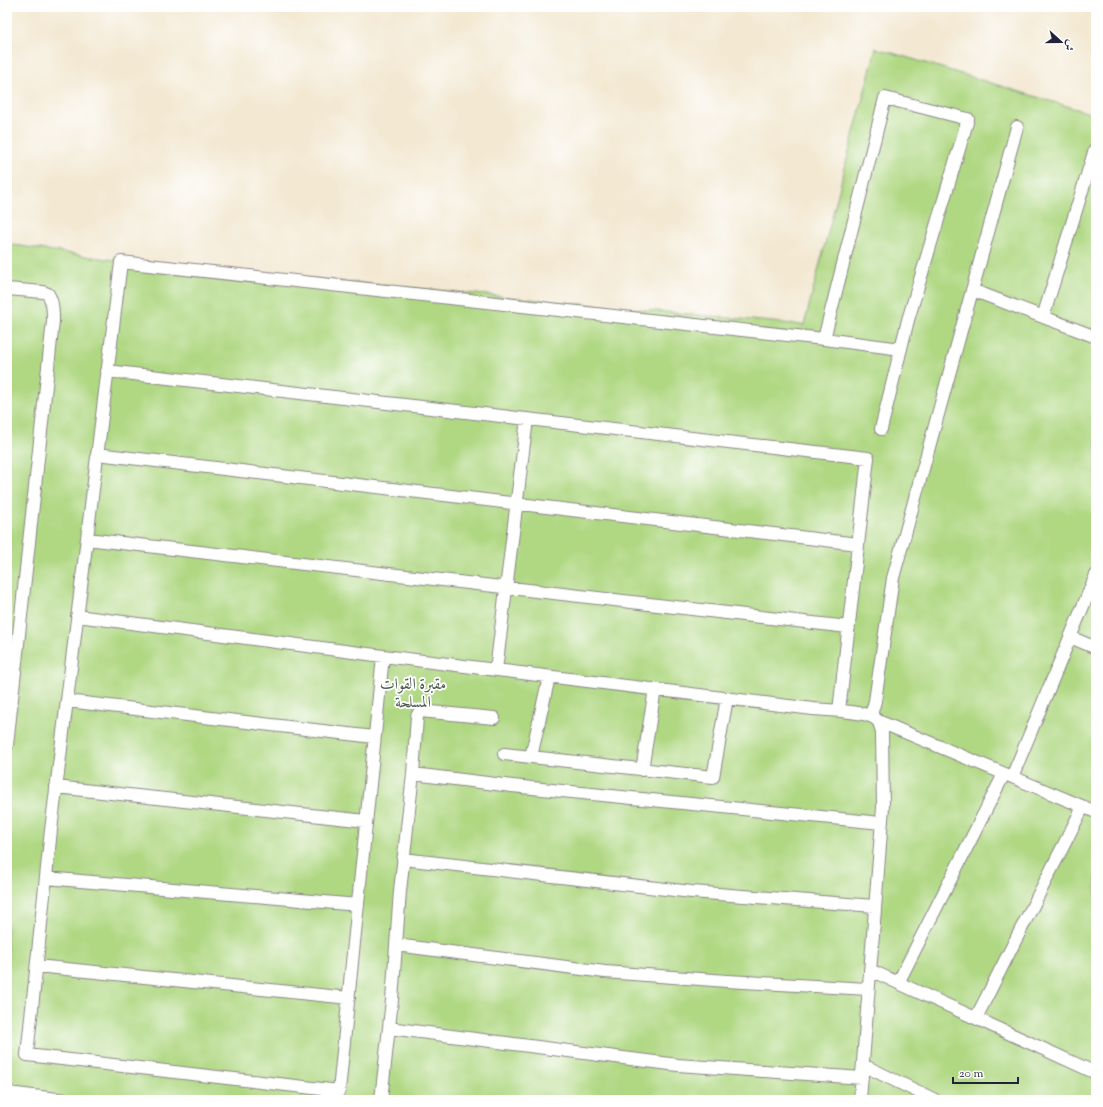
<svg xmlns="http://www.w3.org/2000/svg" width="1103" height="1107" font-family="'Sorts Mill Goudy',Amiri,serif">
  <rect width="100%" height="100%" fill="#fff"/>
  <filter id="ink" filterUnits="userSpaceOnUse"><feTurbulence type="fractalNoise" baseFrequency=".025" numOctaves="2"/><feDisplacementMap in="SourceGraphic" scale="8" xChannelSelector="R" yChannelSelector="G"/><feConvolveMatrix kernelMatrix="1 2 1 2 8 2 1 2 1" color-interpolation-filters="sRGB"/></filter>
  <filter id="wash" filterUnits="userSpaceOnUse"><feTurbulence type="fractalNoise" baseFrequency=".012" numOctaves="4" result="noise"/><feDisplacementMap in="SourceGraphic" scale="16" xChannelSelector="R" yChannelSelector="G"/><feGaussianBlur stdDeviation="0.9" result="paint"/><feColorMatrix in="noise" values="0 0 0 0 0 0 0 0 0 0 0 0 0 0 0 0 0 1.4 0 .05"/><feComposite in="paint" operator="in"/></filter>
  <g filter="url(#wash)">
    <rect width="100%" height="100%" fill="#f3e8d1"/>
    <path fill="#b0d883" stroke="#697d5f" d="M876 48 1096 115V1100H7V244L106 259 804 325Z"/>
  </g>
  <g filter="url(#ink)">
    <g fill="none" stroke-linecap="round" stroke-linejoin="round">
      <g stroke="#8a8586" stroke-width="14">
        <path id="service" d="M7 289 43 292 48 294C53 302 53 311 53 321L7 745
          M972 290 1096 337
          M1043 317 1095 149
          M824 339 901 349
          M107 371 868 458 839 711
          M97 454 858 544
          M87 539 848 627
          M77 616 383 656 813 709C827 710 869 711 877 720 880 723 881 728 882 732L883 807 860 1100
          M1070 637 1096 648
          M383 656 339 1091 27 1055 51 830 121 262 824 339 885 98 968 119 908 320 881 429
          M496 670 527 419
          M67 701 374 737
          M871 715 875 701 893 578 1017 127
          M878 721 1096 812
          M504 754 713 777 727 698
          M531 757 549 677
          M642 770 655 689
          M413 774 512 786 881 823
          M1012 777 1096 575
          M56 787 366 821
          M403 859 692 892 874 906
          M46 878 358 905
          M396 945 605 972 727 981 868 989
          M37 966 349 998
          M870 970 1096 1073
          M898 983 1004 774
          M976 1018 1083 807
          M389 1028 678 1065 862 1078
          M863 1065 935 1100
          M7 1089 8 1093 66 1100
          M381 1100 392 1000 400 891 413 774 417 716 420 711 494 718"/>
      </g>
      <use href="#service" stroke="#fff" stroke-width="12"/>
    </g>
  </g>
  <g text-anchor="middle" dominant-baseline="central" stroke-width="3.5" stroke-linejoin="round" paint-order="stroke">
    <g font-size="16" fill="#4d5951" stroke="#fff">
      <text x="413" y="685">مقبرة القوات<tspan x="413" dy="18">المسلحة</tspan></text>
    </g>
  </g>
  <rect width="1103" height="1107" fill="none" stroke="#fff" stroke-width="24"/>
  <g transform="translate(1061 42) rotate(111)" stroke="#ffffff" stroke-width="3" paint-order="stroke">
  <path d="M0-3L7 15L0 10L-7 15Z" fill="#22223b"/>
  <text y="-6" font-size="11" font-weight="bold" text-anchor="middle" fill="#22223b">ش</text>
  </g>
  <path d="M953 1077v6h65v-6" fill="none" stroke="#22223b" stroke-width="2"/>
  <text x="959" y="1077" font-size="12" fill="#22223b" stroke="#ffffff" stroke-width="3" paint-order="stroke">20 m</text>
</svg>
